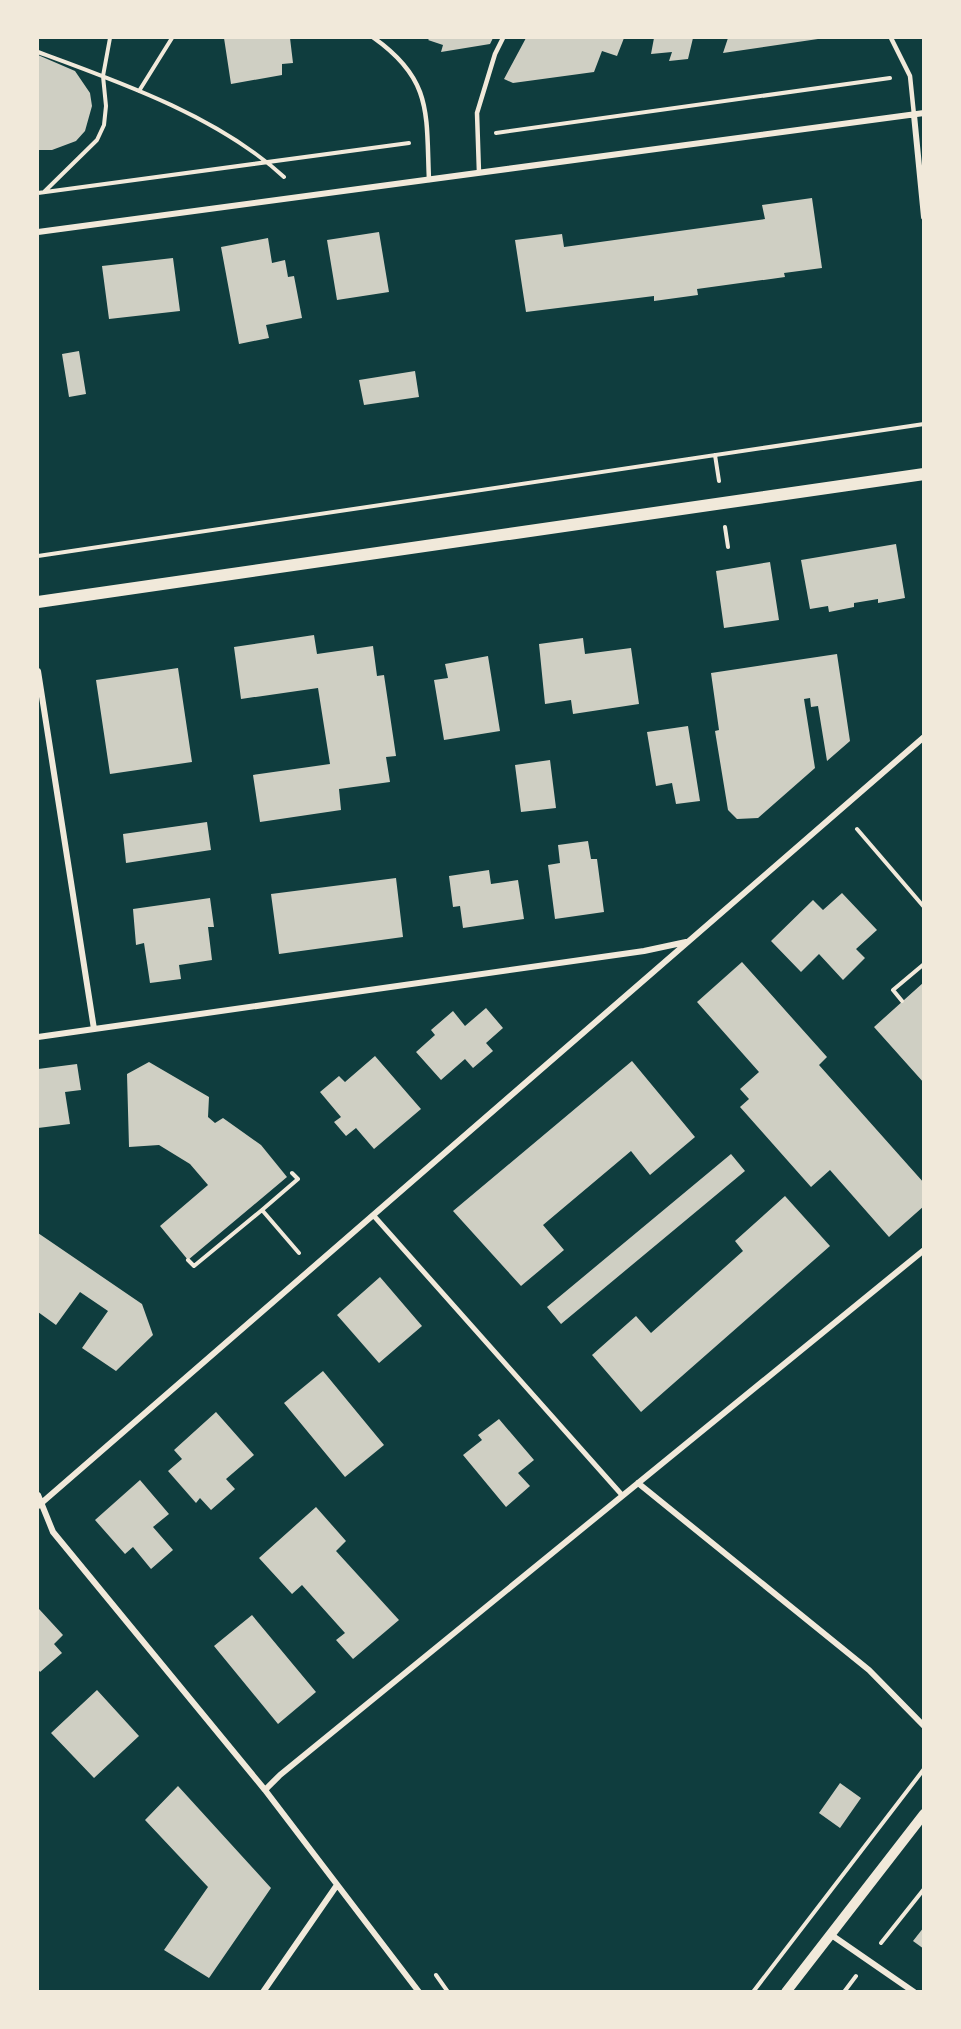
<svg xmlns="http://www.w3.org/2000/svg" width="961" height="2029" font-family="'DejaVu Sans',sans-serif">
  <rect width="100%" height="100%" fill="#0f3d3e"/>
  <path fill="#cfcfc3" d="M224 38H290L293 63 282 64V75L231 84Z
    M430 38H493L490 44 441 52 443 45 428 40Z
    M526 38H624L617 56 602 51 594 72 513 83 504 79Z
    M654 38H693L688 59 669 61 672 52 651 54Z
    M728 38H818V39L723 53Z
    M38 55 75 71 90 93 92 106 85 131 76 141 52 150H38Z
    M812 198 822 268 784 273 785 277 697 289 698 295 654 301V296L526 312 515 240 562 234 564 247 765 219 762 205Z
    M379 232 389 292 337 300 327 240Z
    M268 238 272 263 285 260 288 277 294 276 302 318 266 325 269 338 239 344 221 247Z
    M173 258 180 311 109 319 102 266Z
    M79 351 86 394 69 397 62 354Z
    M415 371 419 397 364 405 359 380Z
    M896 544 905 598 878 603V599L854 603V607L829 612 828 606 810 609 801 560Z
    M770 562 779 620 724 628 716 571Z
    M314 635 317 654 373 646 377 676 384 675 396 756 386 757 390 782 339 789 341 810 260 822 253 775 330 764 318 688 241 699 234 647Z
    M583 638 585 654 631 648 639 704 573 714 571 700 545 704 539 644Z
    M837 654 850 741 827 761 818 706 811 707 810 698 804 699 815 768 758 818 737 819 728 810 715 731 719 730 711 673Z
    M488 656 500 731 444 740 434 680 448 678 445 664Z
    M178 668 192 762 110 774 96 680Z
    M688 726 700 801 676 804 672 783 656 786 647 732Z
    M550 760 556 808 521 812 515 765Z
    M207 822 211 850 126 863 123 834Z
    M588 841 591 859H597L604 912 555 919 548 865 560 863 558 845Z
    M489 870 491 884 518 880 524 919 463 928 460 906 453 907 449 876Z
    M396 878 403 937 279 954 271 894Z
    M842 893 877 930 856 949 865 958 843 980 819 954 801 972 771 941 813 900 823 910Z
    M210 898 214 927H208L212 960 179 965 181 979 150 983 144 943 136 945 133 909Z
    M742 962 827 1057 819 1065 924 1183V1206L889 1237 830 1170 811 1187 740 1107 749 1099 740 1089 759 1072 697 1002Z
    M924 982V1083L874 1027Z
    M486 1008 503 1028 486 1043 493 1051 473 1068 465 1059 441 1080 416 1052 435 1035 431 1030 453 1011 465 1026Z
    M375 1056 421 1109 374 1149 356 1128 346 1136 334 1122 341 1117 320 1092 339 1076 345 1082Z
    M632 1061 695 1137 650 1175 631 1151 543 1225 564 1250 521 1286 453 1211Z
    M149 1062 209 1097 208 1117 215 1123 223 1118 261 1145 287 1177 188 1260 160 1226 208 1185 190 1164 159 1145 129 1147 127 1074Z
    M77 1064 81 1090 65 1092 70 1124 38 1128V1069Z
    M731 1154 745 1171 561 1324 547 1307Z
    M785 1196 830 1246 641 1412 592 1355 636 1316 651 1333 743 1251 735 1241Z
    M38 1233 142 1304 153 1335 116 1371 82 1348 108 1311 80 1292 56 1325 38 1312Z
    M380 1277 422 1326 379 1363 337 1315Z
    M323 1371 384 1445 345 1477 284 1403Z
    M216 1412 254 1455 226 1479 235 1489 211 1510 200 1498 196 1503 168 1471 182 1459 174 1450Z
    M499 1419 534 1460 518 1473 530 1486 506 1507 463 1455 482 1440 478 1435Z
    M140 1480 169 1514 153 1527 173 1550 151 1569 133 1547 125 1554 95 1520Z
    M316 1507 346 1541 336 1551 399 1620 353 1659 336 1640 345 1633 302 1585 292 1594 259 1558Z
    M39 1609 63 1635 54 1644 62 1653 40 1672 38 1669Z
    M252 1615 316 1692 278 1724 214 1646Z
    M97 1690 139 1736 94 1778 51 1733Z
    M840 1783 861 1798 840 1828 819 1813Z
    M178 1786 271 1888 209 1978 164 1950 208 1887 145 1820Z
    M924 1927V1949L913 1941Z"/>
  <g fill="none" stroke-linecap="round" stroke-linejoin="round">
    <path stroke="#f1e9da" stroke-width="4" d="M38 52C120 82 219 117 284 177
      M139 91 172 38
      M496 133 890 78
      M44 192 97 140 104 125 106 106 103 76 110 38
      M38 193 409 143
      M715 455 719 481
      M725 527 728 547
      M38 556 924 424
      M857 829 924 907
      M902 1001 893 990 924 964
      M292 1173 298 1179 262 1210 299 1253
      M188 1260 194 1266 262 1210
      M881 1943 924 1889
      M436 1975 448 1992
      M753 1992 924 1769
      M844 1992 856 1976"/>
    <path stroke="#f1e9da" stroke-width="4.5" d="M374 38C433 80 426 114 429 180
      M891 38 910 76 914 115
      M479 173 477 113 495 54 503 38"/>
    <path stroke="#f1e9da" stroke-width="5" d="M374 1216 622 1495"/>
    <path stroke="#f1e9da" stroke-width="6" d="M914 115 924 217
      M38 232 924 113
      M38 671 94 1029
      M38 1037 644 951 686 942
      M638 1483 869 1670 924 1726
      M38 1495 53 1532 265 1790 419 1992
      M38 1506 924 737
      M265 1790 280 1775 924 1250
      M830 1934 914 1992
      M263 1992 337 1885"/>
    <path stroke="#f1e9da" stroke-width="10" d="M786 1992 924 1814"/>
    <path stroke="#f1e9da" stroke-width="12" d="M38 602 924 474"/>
  </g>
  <rect width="961" height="2029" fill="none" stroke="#f1e9da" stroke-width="78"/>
</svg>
